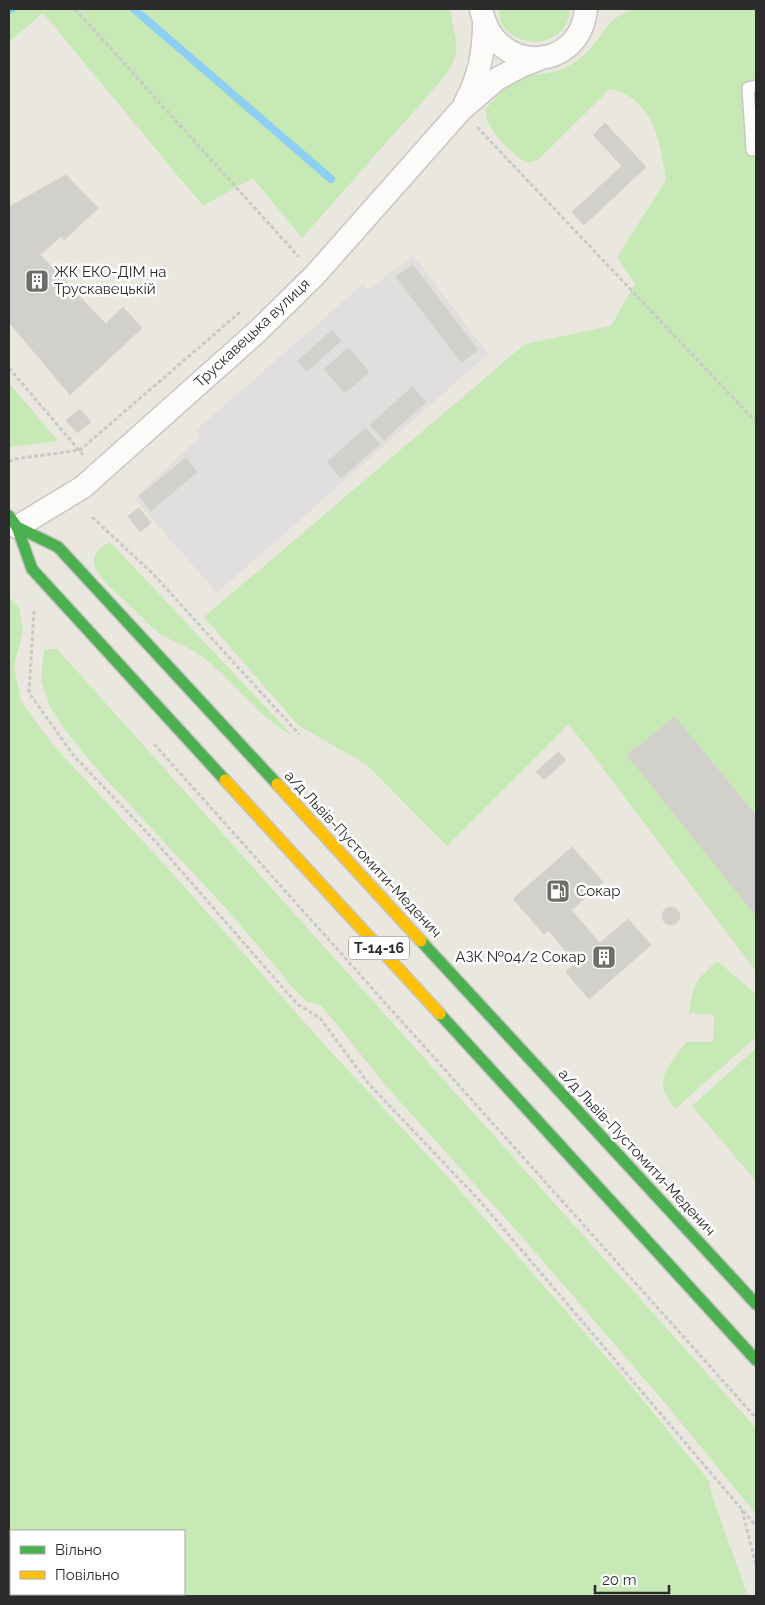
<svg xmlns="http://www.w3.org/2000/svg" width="765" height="1605" font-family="Raleway,sans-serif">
  <rect width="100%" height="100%" fill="#eae7df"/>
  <path fill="#e0dedf" d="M413 255 488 354 217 593 134 498 200 437 195 431 363 284 369 290Z"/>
  <path fill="#c6e9b5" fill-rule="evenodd" d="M9 9H450C455 46 466 51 438 84L302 238 253 178 203 206 43 13 9 42Z
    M499 9H570C569 53 499 52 499 9Z
    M637 9H756V971L569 724 447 846 367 765 298 725 204 617 525 344 611 326 635 284 617 257 666 180C661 144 653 97 610 89L538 160 527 163C510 152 485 131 486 109 494 100 503 87 513 82 535 71 552 77 575 62 604 44 601 16 637 9Z
    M9 383 58 441 9 447Z
    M110 542 293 736C258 717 235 683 204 658 191 648 174 642 160 634 149 626 139 614 129 605 113 589 71 560 110 542Z
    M9 597 19 607 23 631 14 667 21 701 52 744 164 864 331 1052 456 1186 628 1382 709 1481 712 1496 748 1596H9ZM184 1531V1594H11V1531Z
    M44 649H57L756 1428V1514L660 1397 523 1238 387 1087 321 1005 306 1001 295 990 232 915 101 774 65 730 50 707 41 680Z
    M717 961 756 994V1037L675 1109C651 1078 668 1069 686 1042H713L714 1015 689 1013C693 984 695 981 717 961Z
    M756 1048V1181L692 1106Z"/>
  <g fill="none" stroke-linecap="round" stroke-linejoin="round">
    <path stroke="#8ccff2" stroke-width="8" d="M134 9 331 179
      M9 10 12 9"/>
  </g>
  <path fill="#d2d0cb" stroke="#d5d2cc" d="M605 123 646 167 584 225 572 212 622 166 593 135Z
    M66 175 98 208 64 240 61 236 42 253 9 218V207Z
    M9 218 42 253 40 255 106 324 123 307 142 328 70 395 9 322Z
    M413 265 478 350 461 362 396 277Z
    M332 330 341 341 307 371 298 361Z
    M348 348 369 372 345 393 324 369Z
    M412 387 426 402 384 440 370 425Z
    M80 409 91 422 77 433 66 420Z
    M366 428 380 444 341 478 327 462Z
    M186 458 197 472 151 511 139 496Z
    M139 508 151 523 140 532 128 516Z
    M675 717 756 816V916L627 755Z
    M558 752 566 760 544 780 536 772Z
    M572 847 603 882 544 934 513 899Z
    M662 916a9 9 0 1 1 18 0a9 9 0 1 1-18 0Z
    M571 910 600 943 628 919 651 945 589 999 566 972 576 963 548 930Z"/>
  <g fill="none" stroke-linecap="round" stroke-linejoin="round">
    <g stroke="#c7c6c5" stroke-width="14">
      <path id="lane" d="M756 86 748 88 752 150H756"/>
    </g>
    <g stroke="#c7c6c5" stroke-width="25">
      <path id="street" d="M481 9C494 76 580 73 586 9
        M465 103C479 77 484 53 484 23
        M17 527 83 487 259 330 315 275 461 110 497 79 521 66 544 57"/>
    </g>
    <g stroke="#c5c4c1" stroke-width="14">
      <path id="fast" d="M9 516 17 527 32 569 225 780
        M17 527 58 547 277 784
        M421 941 756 1304
        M440 1014 756 1360"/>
    </g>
    <g stroke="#c5c4c1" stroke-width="14">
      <path id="slow" d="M225 780 440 1014
        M277 784 421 941"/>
    </g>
    <path stroke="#cac9c8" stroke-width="3" stroke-dasharray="4 2.5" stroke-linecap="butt" d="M75 9 299 257
      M477 127 756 422
      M9 368 84 456
      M9 462 15 459 80 450 240 312
      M92 517 152 573 299 734
      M34 611 29 693 74 756 156 842 297 1004 320 1018 368 1083 479 1200 756 1526
      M154 744 756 1418
      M742 1510 756 1565"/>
    <use href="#lane" stroke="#fcfbfa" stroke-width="11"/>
    <use href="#street" stroke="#fcfbfa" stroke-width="22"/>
    <use href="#fast" stroke="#4caf50" stroke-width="11"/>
    <use href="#slow" stroke="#ffc107" stroke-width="11"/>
  </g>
  <defs>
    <g id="building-square" transform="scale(1.25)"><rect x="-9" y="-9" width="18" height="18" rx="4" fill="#6e6d6a" stroke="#fff"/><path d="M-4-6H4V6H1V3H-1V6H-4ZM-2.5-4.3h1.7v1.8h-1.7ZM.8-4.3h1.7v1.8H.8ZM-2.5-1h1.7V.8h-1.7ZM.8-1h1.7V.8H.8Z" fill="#fff"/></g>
    <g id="fuel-square" transform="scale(1.25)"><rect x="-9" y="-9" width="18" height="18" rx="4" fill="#6e6d6a" stroke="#fff"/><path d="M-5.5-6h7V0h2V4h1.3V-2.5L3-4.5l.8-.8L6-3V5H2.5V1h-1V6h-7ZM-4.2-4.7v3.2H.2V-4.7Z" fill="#fff"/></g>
  </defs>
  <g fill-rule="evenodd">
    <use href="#building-square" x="37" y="281"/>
    <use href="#fuel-square" x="558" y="891"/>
    <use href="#building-square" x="604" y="957"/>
  </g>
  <g text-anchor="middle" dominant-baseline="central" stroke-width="5" stroke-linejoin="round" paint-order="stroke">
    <rect fill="#fff" stroke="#6b6b6b" stroke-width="1" x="349" y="936.5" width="60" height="23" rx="4"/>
    <g font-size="14" font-weight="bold" fill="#2b2b2b">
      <text x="379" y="948">Т-14-16</text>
    </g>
    <g font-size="15" fill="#2b2b2b" stroke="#fff" text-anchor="start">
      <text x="54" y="272">ЖК ЕКО-ДІМ на<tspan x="54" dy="17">Трускавецькій</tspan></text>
      <text x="576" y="891">Сокар</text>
      <text x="586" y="957" text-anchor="end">АЗК №04/2 Сокар</text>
    </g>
    <g font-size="15" fill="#2b2b2b" stroke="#fff">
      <text transform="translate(252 333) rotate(-43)">Трускавецька вулиця</text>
      <text transform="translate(363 854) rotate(47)">а/д Львів-Пустомити-Меденич</text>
      <text transform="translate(637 1152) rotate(47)">а/д Львів-Пустомити-Меденич</text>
    </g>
  </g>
  <rect width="765" height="1605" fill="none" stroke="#2b2b2b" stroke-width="20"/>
  <rect x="10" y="1530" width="175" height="65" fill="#ffffff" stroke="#aaaaaa"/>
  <rect x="20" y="1546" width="25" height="8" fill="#4caf50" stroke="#aaaaaa"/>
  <text x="55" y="1555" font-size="15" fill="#2b2b2b">Вільно</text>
  <rect x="20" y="1571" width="25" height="8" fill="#ffc107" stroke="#aaaaaa"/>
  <text x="55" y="1580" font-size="15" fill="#2b2b2b">Повільно</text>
  <path d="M595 1585v8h74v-8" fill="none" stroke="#2b2b2b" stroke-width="2.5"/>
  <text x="602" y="1585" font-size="15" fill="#2b2b2b" stroke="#ffffff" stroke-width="4" paint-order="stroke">20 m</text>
</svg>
